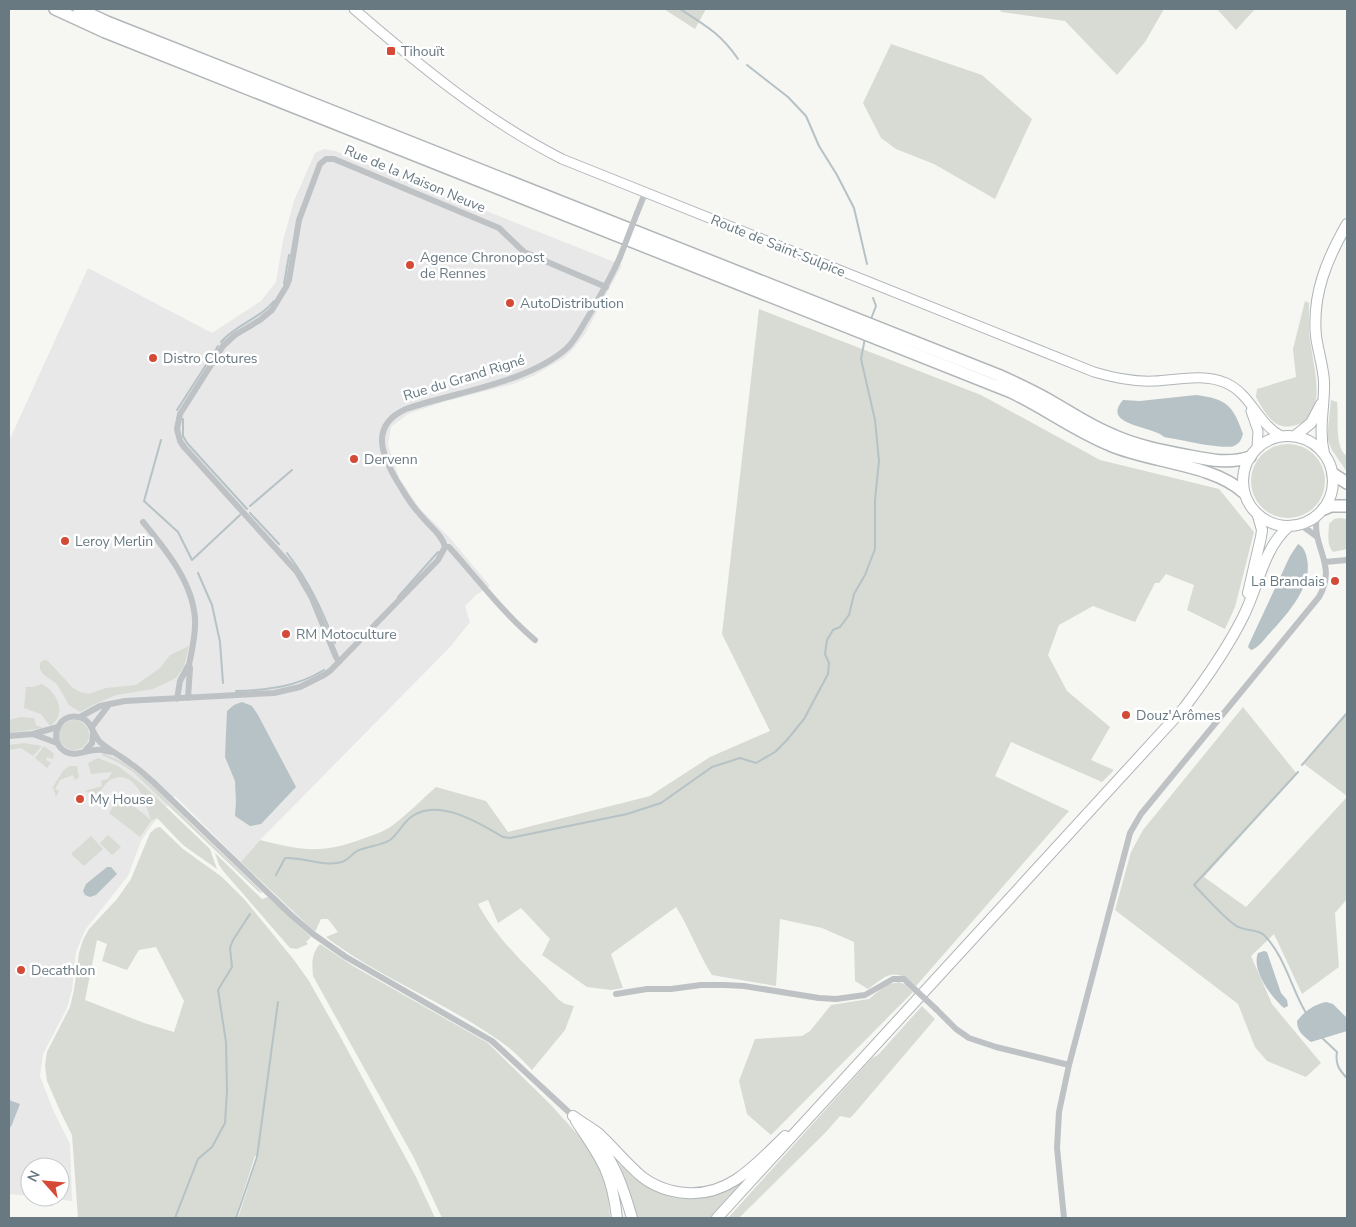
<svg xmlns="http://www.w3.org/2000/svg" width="1356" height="1227" font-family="'Nunito Sans',sans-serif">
  <rect width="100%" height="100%" fill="#f6f6f3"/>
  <path fill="#e7e8e7" d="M324 149 335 151 622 265 585 334 574 348 564 358 533 376 513 384 443 402 408 414 391 427 388 445 399 478 421 510 449 537 490 586 476 595 465 606 470 622 450 647 260 840 241 862 175 796 151 826 141 841 128 876 85 930 76 952 72 990 67 1008 43 1054 40 1076 53 1110 70 1144 72 1201 35 1197H60V1167H30V1196L9 1194V441L88 268 212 333 261 301 276 282 283 241 294 201 315 153Z"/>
  <path fill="#d7dbd3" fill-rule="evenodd" d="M664 9H706L695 29Z
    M998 9H1164L1145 42 1117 75 1065 21 1002 12Z
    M1217 9H1255L1236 30Z
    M891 44 982 75 1032 119 995 199 934 164 896 149 881 138 863 103Z
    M1305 301 1309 303C1309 317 1308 332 1311 346 1314 370 1329 420 1292 426 1273 430 1264 411 1256 397L1257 389 1296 377 1293 349Z
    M759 309 981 395 1100 460 1219 489 1254 532 1235 607 1225 629 1187 610 1194 585 1166 574 1159 583H1155L1135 622 1093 606 1059 625 1048 655 1067 691 1110 727 1091 760 1114 770 1102 782 1011 742 995 776 1069 811 916 986C895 967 888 974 868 989L855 981 854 942 822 928 780 919 776 986 712 975C698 953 690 929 676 907L611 954 623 988 611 990 587 987 542 955 550 939 521 908 498 923 488 900 478 904C498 942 531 969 559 1000L565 1004 574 1006 565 1030 532 1070C523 1061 514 1051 504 1044 448 1003 381 979 326 937L338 932 328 919H321L315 932 241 862 260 840C303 851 323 854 365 838 374 835 385 831 393 825 408 814 422 799 436 787L486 801 508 832 650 796 710 757 770 731 722 634Z
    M1331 400 1337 402C1339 416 1334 448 1347 456V472L1332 450 1327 438Z
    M1251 481a37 37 0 1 1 74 0a37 37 0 1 1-74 0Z
    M1340 518 1347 519V549L1333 552C1326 544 1329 533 1329 524L1334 519Z
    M189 646 184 666 177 677 172 680 153 689 116 695 95 704 80 712 69 705 57 684 43 674 40 669V663L44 660 48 661 73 688 80 692 89 694 106 688 136 685 160 668 170 655Z
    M42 684C57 692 68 714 50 726L41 714 24 708 26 689 25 687H33Z
    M1243 707 1297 774 1204 877 1246 907 1347 797V899L1335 913 1339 967 1302 994 1274 934 1251 956 1272 1004 1321 1063 1306 1077 1267 1061 1255 1047 1238 1004 1115 910 1131 852 1143 830Z
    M1347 714V796L1304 764Z
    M21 717 34 718 36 725 43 728 9 733V720Z
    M59 735a15 15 0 1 1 30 0a15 15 0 1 1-30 0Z
    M24 743 42 746 33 756 21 748 9 750V745Z
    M44 746 54 754 53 759 47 757 46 760 51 763 47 768 35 758Z
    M103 753 123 762 145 779 263 893 259 892 133 772 119 763 102 755Z
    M98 758 118 766 143 785 210 849 217 869 183 845 157 818 151 821 140 837 109 813 120 795 151 820C148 811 144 798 139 790 125 768 104 776 98 799L85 791 102 786 101 781 108 779 112 772 91 774 88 763Z
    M69 766H77L79 777 75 780 73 775 60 780 55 789 59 791 56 797 53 787 63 771Z
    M160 827 183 849 222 877 245 900 294 960 309 981 341 1038 416 1177 435 1218H238L258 1157 255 1156 235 1218H78L72 1135 61 1113 47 1081 45 1066 47 1052 70 1007 74 990 79 953 83 940 89 929 117 899 131 879 150 833 156 828ZM97 940 107 944 102 961 127 970 139 950 156 947 184 1001 174 1032 144 1023 85 1000Z
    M108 835 121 847 112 855 100 843Z
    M91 836 103 849 84 866 72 855V853Z
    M215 853 262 899 268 897 311 937 306 942 308 944 297 949 290 948 224 872 219 865Z
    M320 944 353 966 488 1043 551 1105 579 1136 595 1157 602 1172 608 1194 610 1218H442L414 1158 313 976C312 964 311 954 320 944Z
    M899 982 904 984 913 992 771 1135 747 1114 739 1081 755 1039 802 1036 810 1031 831 1005 869 999 886 985Z
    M922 1006 935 1019 854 1114 850 1118 840 1116 826 1132 739 1218H728L872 1058 878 1055Z
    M617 1158C626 1167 635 1178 646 1185 682 1210 713 1197 748 1178L710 1218H637L629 1191Z"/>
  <path fill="#b6c2c5" d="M1196 395C1227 399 1233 405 1243 434 1241 440 1240 443 1234 446 1222 450 1178 439 1164 437 1154 426 1100 426 1123 400L1140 401Z
    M1298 544C1304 547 1306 553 1307 559 1313 586 1287 614 1270 633 1264 639 1259 648 1251 650L1248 647 1249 644 1290 556Z
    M242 702 252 706 258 715 296 787 261 824 250 826 235 816 236 802 235 781 225 757 227 711 234 705Z
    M107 867H111L117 874 96 895 90 897 85 895 83 891 86 884Z
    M1264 951 1267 952 1281 993 1287 1000 1288 1006 1284 1008C1271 997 1251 970 1258 953Z
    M1326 1002 1333 1004 1347 1018V1031L1311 1042C1303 1036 1297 1031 1297 1021 1305 1011 1313 1005 1326 1002Z
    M9 1100 20 1104 11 1127 9 1126Z"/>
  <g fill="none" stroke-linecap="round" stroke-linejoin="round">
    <path stroke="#b6c2c5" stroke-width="2" d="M680 9C705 25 721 34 738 59
      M747 65 788 97 806 116 819 146 837 175 854 208 867 264
      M284 284 289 255
      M871 319 876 306 873 298
      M221 342C236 324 260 319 274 301
      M214 353 218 346
      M177 410 206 365
      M183 419V436L187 443 247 509
      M161 440 144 501 178 532 192 560 240 515
      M250 506 292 470
      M250 513 279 544
      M287 553C309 581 322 610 335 643
      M198 573 212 605 220 642 223 683
      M398 597 438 552
      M236 691C268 690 296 687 324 670
      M1302 765 1347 713
      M1298 772 1194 885C1206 897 1222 916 1235 925 1244 932 1256 928 1264 935 1285 956 1291 988 1306 1013
      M276 875 285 858C304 857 323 867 342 862 348 860 352 854 357 851 367 846 381 846 390 840 398 834 403 823 411 817 438 797 479 823 503 837L510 838 627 814 661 803 712 767 740 758 756 763 775 752 787 740 804 719 828 674 829 663 825 654 827 640 833 630 840 627 849 615 854 594 865 575 875 549V500L879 461 875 420 861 359 865 338
      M1320 1036 1337 1052C1335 1064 1339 1070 1347 1078
      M175 1218 198 1159 212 1147 225 1123 227 1091 226 1042 218 990 232 967 230 948 233 940 250 914
      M236 1218 257 1157 278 1002"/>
    <g stroke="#b0b6ba" stroke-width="11">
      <path id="secondary" d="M354 9C419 65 485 120 562 159L1094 372C1114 378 1133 382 1154 381 1178 380 1203 373 1226 383 1251 394 1258 424 1281 436
        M1251 411 1258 431 1257 448"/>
    </g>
    <g stroke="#afb5b8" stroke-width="12">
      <path id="primary" d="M1243 481a45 45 0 1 1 90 0a45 45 0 1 1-90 0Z
        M1295 436 1311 423 1321 404
        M1324 453C1318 429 1325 405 1324 381 1323 366 1318 351 1316 336 1312 294 1327 259 1347 224
        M1248 593 1261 537 1262 530 1258 516
        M573 1116C581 1122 590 1127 598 1133 613 1147 626 1163 641 1176 655 1187 669 1192 687 1193 730 1196 757 1163 785 1136
        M576 1121C601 1158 612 1172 617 1218
        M593 1136C614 1160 623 1187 632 1218
        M717 1218 1184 708C1206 679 1227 649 1243 617 1258 588 1263 549 1288 527"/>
    </g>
    <g stroke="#b1b6b8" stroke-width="14">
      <path id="highway" d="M55 9 105 32 1011 392C1045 408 1075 431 1110 445 1148 462 1213 464 1243 492
        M79 9 107 22 998 375C1016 383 1033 391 1049 400 1070 412 1090 426 1113 435 1137 446 1164 451 1190 456 1210 460 1230 464 1250 457
        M1333 474 1347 483
        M1324 509 1331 506H1347"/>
    </g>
    <path stroke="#bec2c5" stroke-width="6" d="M637 213 645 193
      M143 522C165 549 193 582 195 619 196 634 192 650 189 665L190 668 188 698
      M1301 525 1316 536
      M445 547C442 534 427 524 419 513 410 504 404 492 397 481 381 454 370 425 406 409 455 392 527 383 566 349 575 341 581 328 588 317 599 298 611 278 620 257
      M445 547H449C477 578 503 613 535 640
      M1325 562 1347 560
      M339 662 336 657 312 598 297 572 184 447 180 441 177 429 180 414 223 346 235 335 260 320 272 310 286 287 289 280 299 220 320 164 326 159H334L499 228 524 252 606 287
      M177 699 180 681 188 666
      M80 717 100 706 125 701 274 693 300 687 324 675 330 671 438 560 445 547
      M92 727 108 706
      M33 734 57 743
      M9 736 33 734 58 727
      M85 751 92 743 93 733
      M111 752C106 751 101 749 96 750 86 750 76 757 66 752 47 742 58 712 78 717 92 719 92 734 100 742 110 751 121 756 131 764 139 769 145 775 152 781L290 914 313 934 346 957 492 1041 573 1116
      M616 994 647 989H671L701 985H725L744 986 819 998 836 999 865 995 893 979H904L908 983
      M936 1009 956 1029 969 1038 996 1047 1069 1065
      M1064 1218 1057 1148 1059 1112 1069 1065 1130 833 1141 814 1319 597C1338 564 1311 548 1317 516"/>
    <use href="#secondary" stroke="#fff" stroke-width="9"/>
    <use href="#primary" stroke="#fff" stroke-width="10"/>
    <use href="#highway" stroke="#fff" stroke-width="11"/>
    <path stroke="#bec2c5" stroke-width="6" d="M620 257 637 213
      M908 983 936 1009"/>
  </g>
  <g fill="#d44a36" stroke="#fff" stroke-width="2">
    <rect x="386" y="46" width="10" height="10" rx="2.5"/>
    <circle cx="410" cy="265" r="5"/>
    <circle cx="510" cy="303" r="5"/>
    <circle cx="153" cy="358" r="5"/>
    <circle cx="354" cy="459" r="5"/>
    <circle cx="65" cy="541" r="5"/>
    <circle cx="1335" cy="581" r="5"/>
    <circle cx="286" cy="634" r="5"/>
    <circle cx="1126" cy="715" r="5"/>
    <circle cx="80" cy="799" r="5"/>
    <circle cx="21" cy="970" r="5"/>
  </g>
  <g text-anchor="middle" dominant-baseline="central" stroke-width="5" stroke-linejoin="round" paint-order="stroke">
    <g font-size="14" fill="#687982" stroke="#fff" text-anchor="start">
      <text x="401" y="51">Tihouït</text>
      <text x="420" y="257">Agence Chronopost<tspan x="420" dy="16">de Rennes</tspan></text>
      <text x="520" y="303">AutoDistribution</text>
      <text x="163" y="358">Distro Clotures</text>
      <text x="364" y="459">Dervenn</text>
      <text x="75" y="541">Leroy Merlin</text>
      <text x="1325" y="581" text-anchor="end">La Brandais</text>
      <text x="296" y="634">RM Motoculture</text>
      <text x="1136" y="715">Douz'Arômes</text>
      <text x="90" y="799">My House</text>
      <text x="31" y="970">Decathlon</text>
    </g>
    <g font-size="14" fill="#687982" stroke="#fff">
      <text transform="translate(415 179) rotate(23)">Rue de la Maison Neuve</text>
      <text transform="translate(778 246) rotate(22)">Route de Saint-Sulpice</text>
      <text transform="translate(464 378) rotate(-17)">Rue du Grand Rigné</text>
    </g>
  </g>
  <rect width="1356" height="1227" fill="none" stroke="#687982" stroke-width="20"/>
  <g transform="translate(45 1182) rotate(297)"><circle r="24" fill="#ffffff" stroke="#c3c9cd"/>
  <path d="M0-4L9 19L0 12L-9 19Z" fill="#d44a36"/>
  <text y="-8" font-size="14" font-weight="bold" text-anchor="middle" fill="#687982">N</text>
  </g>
</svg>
